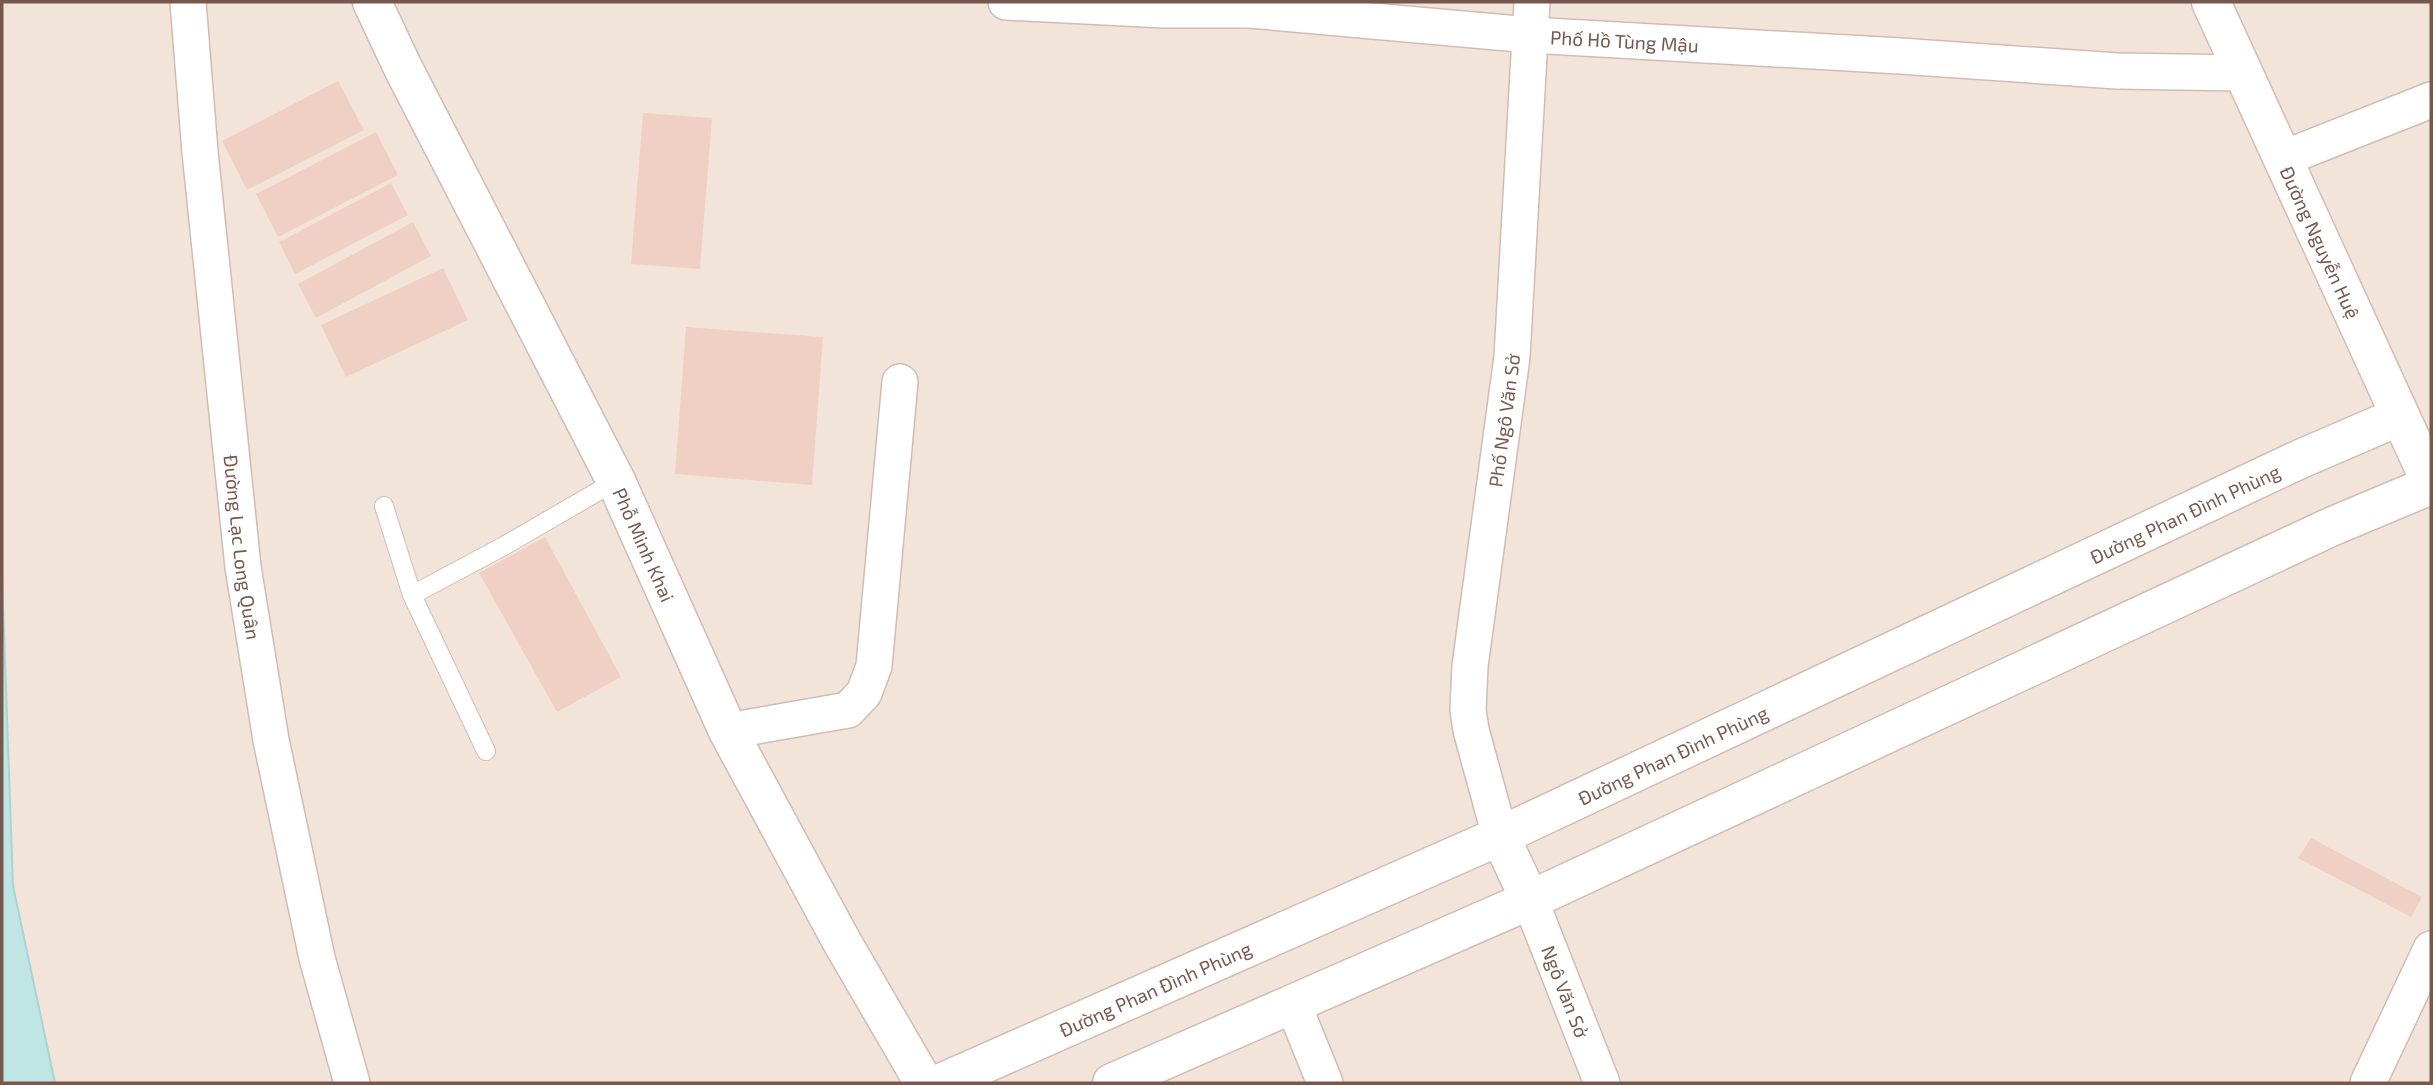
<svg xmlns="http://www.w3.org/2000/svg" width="2433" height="1085" font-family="'Exo 2',sans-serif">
  <rect width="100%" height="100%" fill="#fcf3eb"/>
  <path fill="#f3e4da" d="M2 2H2431V1083H2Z"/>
  <path fill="#c0e5e5" stroke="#a6d5d7" stroke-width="2" d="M2 577 13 886 55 1083H2Z"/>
  <path fill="#f0d0c4" d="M338 81 364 130 247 190 222 141Z
    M643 113 712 118 700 269 631 264Z
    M376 132 398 175 278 237 256 194Z
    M391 183 408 215 295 274 279 242Z
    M413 222 431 256 316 318 298 284Z
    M443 268 468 320 346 377 321 325Z
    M686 327 823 337 812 485 675 474Z
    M545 537 621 677 557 712 479 573Z
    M2311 838 2422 897 2411 917 2298 858Z"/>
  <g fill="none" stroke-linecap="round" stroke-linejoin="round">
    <g stroke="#d1bcb3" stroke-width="20">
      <path id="service" d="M384 506 412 595 486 751
        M412 595 502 547 616 481"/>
    </g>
    <g stroke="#d1bcb3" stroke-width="38">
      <g id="minor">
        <path id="s1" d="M188 2 200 152 243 567 271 740 317 958 352 1083"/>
        <path id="s2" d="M1006 2 1164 10H1249L1530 35 1900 56 2117 71 2243 73"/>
        <path d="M2282 159 2431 100"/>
        <path d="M728 731 848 710 864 693 874 666 900 382"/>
        <path id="s3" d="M1500 836 1471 730 1468 710 1470 666 1512 357 1532 2"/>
        <path id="s4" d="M1530 900 1602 1083"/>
        <path d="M1293 1004 1325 1083"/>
        <path d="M2368 1083 2431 949"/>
      </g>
    </g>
    <g stroke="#d1bcb3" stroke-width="41">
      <g id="tertiary">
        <path id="s5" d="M372 2 403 68 616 481 728 731 842 942 924 1083"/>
        <path d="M1500 836 1530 900"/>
        <path id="s6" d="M941 1083 1500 836 2298 460 2400 416"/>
        <path d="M1112 1083 1530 900 2333 526 2431 485"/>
      </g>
    </g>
    <g stroke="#d4bcb1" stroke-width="41">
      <g id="secondary">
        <path id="s7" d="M2211 2 2431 483"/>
      </g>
    </g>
    <use href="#service" stroke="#fff" stroke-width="18"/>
    <use href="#minor" stroke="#fff" stroke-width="35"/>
    <use href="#tertiary" stroke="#fff" stroke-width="38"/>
    <use href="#secondary" stroke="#fff" stroke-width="38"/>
  </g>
  <g text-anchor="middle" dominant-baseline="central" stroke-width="7" stroke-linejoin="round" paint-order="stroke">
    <g font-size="19" fill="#77584f" stroke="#fef8f2">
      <text stroke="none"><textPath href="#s2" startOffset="620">Phố Hồ Tùng Mậu</textPath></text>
      <text stroke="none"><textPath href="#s7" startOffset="264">Đường Nguyễn Huệ</textPath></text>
      <text stroke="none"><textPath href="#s3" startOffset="422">Phố Ngô Văn Sở</textPath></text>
      <text stroke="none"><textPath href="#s6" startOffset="1368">Đường Phan Đình Phùng</textPath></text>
      <text stroke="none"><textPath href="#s5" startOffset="607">Phỗ Minh Khai</textPath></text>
      <text stroke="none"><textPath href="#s1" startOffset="548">Đường Lạc Long Quân</textPath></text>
      <text stroke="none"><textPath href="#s6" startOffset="802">Đường Phan Đình Phùng</textPath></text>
      <text stroke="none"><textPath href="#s6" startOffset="234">Đường Phan Đình Phùng</textPath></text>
      <text stroke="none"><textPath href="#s4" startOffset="98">Ngô Văn Sở</textPath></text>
    </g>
  </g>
  <rect width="2433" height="1085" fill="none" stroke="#77584f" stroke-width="7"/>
</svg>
